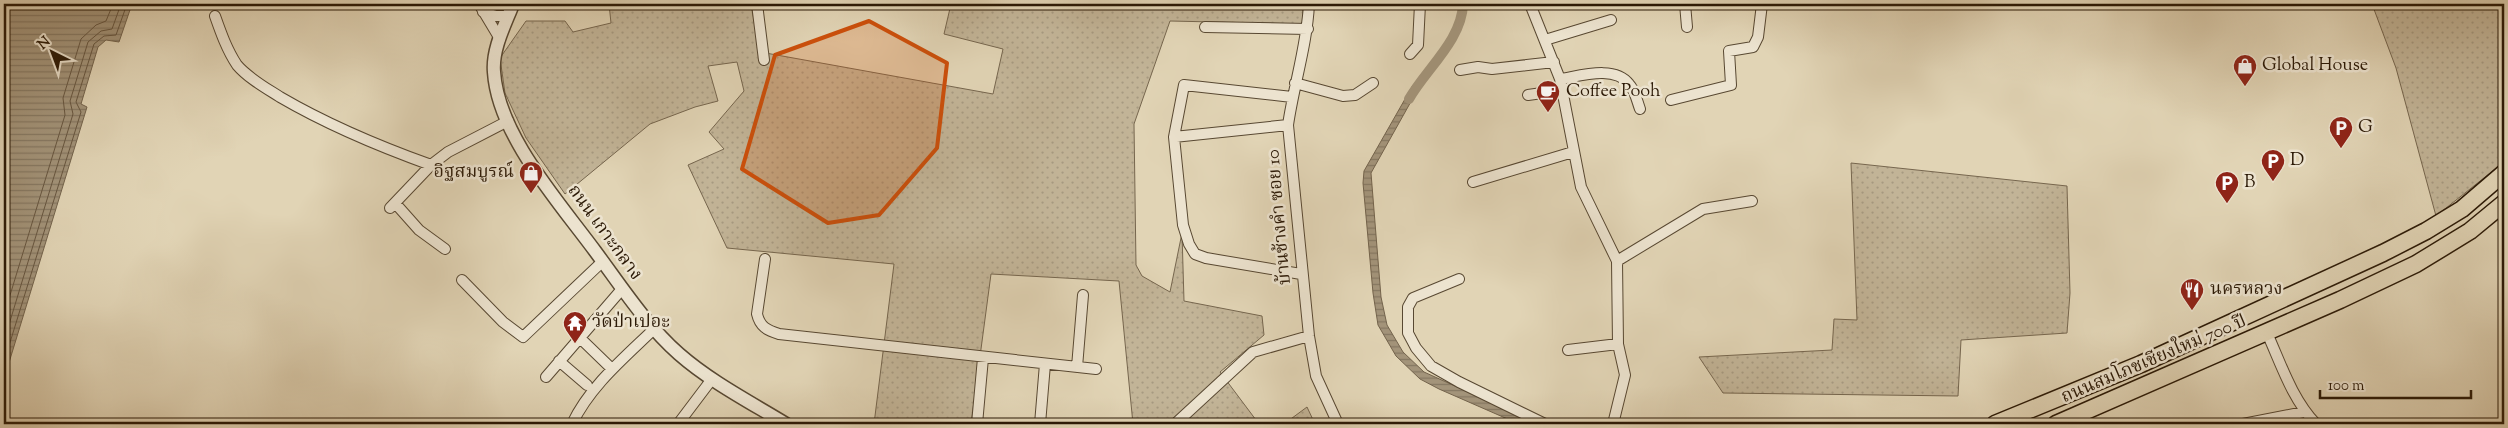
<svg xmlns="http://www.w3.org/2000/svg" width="2508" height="428" font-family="'Sorts Mill Goudy','Noto Serif Thai',serif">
  <defs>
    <pattern id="green-dots" width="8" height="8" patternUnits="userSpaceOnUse" patternTransform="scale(1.25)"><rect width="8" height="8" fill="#c2b497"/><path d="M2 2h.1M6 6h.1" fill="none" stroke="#a79a81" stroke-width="1.8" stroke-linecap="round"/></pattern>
    <pattern id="water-rules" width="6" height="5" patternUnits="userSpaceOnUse" patternTransform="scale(1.25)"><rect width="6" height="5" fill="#a3947a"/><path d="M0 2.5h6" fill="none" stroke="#857862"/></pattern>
  </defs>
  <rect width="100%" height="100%" fill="#e1d4b5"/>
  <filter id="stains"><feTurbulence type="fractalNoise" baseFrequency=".004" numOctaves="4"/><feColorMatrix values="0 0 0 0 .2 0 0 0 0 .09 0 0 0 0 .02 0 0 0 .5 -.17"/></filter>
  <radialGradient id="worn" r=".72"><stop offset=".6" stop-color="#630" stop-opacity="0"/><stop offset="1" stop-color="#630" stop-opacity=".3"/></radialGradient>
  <path fill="url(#green-dots)" stroke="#76664e" d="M609 4H751L760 52 993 94 1003 49 944 34 951 4H1303V24L1170 21 1134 124 1136 265 1142 276 1170 292 1182 233 1184 301 1262 316 1264 335 1220 372 1259 424H1133L1119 281 991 274 971 424H874L894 264 727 248 688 165 724 149 709 132 744 91 737 62 708 66 718 101 695 107 650 124 565 194 526 138 505 93 500 58 526 21H565L573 32 611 23Z
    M2372 4H2504V162L2436 216 2396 68Z
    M1851 163 2067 186 2070 293 2067 333 1961 340 1958 396 1723 393 1699 357 1832 350 1834 319 1857 320Z
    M1307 407 1315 424H1284Z"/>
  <path fill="url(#water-rules)" stroke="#73634c" d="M4 4H132L119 42 106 40 98 47 81 104 87 107 4 379Z
    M1413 85 1418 89 1371 173 1381 297 1387 325 1403 352 1424 372 1539 424H1519L1439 389 1420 379 1396 356 1378 325 1373 293 1363 183 1364 171Z"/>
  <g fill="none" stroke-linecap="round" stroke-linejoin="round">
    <path stroke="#675640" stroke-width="1" d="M4 315 65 115 63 98 81 39 96 25 106 21 113 4
      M4 341 73 114 70 101 88 42 101 31 112 29 121 4
      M4 362 81 112 76 102 94 44 104 36 116 35 127 4"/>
    <path stroke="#a3947a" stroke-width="10" d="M1409 99C1426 69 1462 40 1463 4"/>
    <g stroke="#584832" stroke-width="12">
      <path id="minor" d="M479 4 500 39
        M757 4 764 60
        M1309 4C1307 45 1294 84 1288 125L1309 336 1316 376 1338 424
        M1530 4 1560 79 1581 187 1617 261 1618 344 1625 375 1614 420
        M1685 4 1687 27
        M483 12 496 16H508
        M215 16C221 33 227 50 237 65 248 78 266 88 280 97 328 125 378 146 431 165
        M1205 27 1308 29
        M1545 40 1611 20
        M1410 54 1418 45 1420 4
        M1460 70 1478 67 1492 69 1554 62
        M1560 79C1580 76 1615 65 1629 84 1635 90 1637 101 1640 109
        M1295 83 1343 96 1355 95 1373 83
        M1528 95 1563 90
        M1292 97 1184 85 1174 137 1183 225 1189 244 1195 254 1206 258 1301 274
        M1671 100 1731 85 1729 51 1753 47 1758 37 1762 4
        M1174 137 1288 125
        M1473 182 1573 152
        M395 203 419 230 445 249
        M390 208 431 165 448 152 508 121
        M765 259 757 314C760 327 767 330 779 334L1096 369
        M1617 261 1703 209 1752 201
        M1459 279 1413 298 1408 307V333L1416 348 1431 366 1459 382 1545 424
        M462 280 503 322 523 337 603 261
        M2267 333C2281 364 2292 399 2316 424
        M580 338 612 369
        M1568 350 1618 344
        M559 361 587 385
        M1077 367 1083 295
        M546 377 622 289
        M572 424C590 386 624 358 654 329
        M678 424 712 379
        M977 424 983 358
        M1040 424 1045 364
        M1175 424 1253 352 1309 336
        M2243 424 2304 412"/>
    </g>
    <g stroke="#584832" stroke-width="15">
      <path id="tertiary" d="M513 4C505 25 492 49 494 72 498 135 559 202 595 251 621 286 646 325 679 354 711 382 750 402 786 424"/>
    </g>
    <g stroke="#2b1906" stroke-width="19">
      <path id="primary" d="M1995 424 2141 364 2383 253 2426 231 2462 209 2504 173
        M2056 424 2340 300 2416 264 2470 231 2504 203"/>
    </g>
    <use href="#minor" stroke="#ece3cf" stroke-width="10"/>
    <use href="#tertiary" stroke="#ece3cf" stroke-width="12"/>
    <use href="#primary" stroke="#e1d4b5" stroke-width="16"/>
  </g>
  <path fill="#cc4f0b" fill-opacity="0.2" stroke="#cc4f0b" stroke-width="4" stroke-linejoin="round" d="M869 21 947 63 937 148 879 215 828 223 742 169 775 55Z"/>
  <defs>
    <g id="shop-pin" transform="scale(1.25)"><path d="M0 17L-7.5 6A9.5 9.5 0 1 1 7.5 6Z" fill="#8f2418" stroke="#ece3cf"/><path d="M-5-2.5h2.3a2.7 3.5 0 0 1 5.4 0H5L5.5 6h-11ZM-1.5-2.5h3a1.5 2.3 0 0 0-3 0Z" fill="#fff"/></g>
    <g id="cafe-pin" transform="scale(1.25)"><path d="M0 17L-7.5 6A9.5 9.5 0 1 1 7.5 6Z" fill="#8f2418" stroke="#ece3cf"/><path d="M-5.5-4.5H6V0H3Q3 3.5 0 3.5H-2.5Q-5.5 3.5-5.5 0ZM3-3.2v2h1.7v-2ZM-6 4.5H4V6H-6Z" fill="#fff"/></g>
    <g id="parking-pin" transform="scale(1.25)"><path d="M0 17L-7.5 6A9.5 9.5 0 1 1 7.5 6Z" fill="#8f2418" stroke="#ece3cf"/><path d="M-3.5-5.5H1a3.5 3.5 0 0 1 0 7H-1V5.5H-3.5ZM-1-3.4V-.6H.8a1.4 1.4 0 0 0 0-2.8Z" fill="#fff"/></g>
    <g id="restaurant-pin" transform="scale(1.25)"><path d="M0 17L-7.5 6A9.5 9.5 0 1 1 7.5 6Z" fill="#8f2418" stroke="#ece3cf"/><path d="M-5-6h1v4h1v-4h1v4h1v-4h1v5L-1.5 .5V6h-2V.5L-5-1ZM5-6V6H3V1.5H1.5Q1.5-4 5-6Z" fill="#fff"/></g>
    <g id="temple-pin" transform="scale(1.25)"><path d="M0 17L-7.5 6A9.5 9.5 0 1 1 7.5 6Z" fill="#8f2418" stroke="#ece3cf"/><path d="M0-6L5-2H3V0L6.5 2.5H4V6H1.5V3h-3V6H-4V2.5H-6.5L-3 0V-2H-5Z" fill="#fff"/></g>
  </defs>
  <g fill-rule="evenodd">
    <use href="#shop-pin" x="2245" y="66"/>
    <use href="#cafe-pin" x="1548" y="92"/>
    <use href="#parking-pin" x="2341" y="128"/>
    <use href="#parking-pin" x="2273" y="161"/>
    <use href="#shop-pin" x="531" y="173"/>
    <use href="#parking-pin" x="2227" y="183"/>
    <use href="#restaurant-pin" x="2192" y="290"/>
    <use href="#temple-pin" x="575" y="323"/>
  </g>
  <g text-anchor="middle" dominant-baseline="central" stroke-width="5" stroke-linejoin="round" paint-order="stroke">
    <g font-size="18" fill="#2b1906" stroke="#ece3cf" text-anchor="start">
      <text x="2262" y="66">Global House</text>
      <text x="1566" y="92">Coffee Pooh</text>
      <text x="2358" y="128">G</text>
      <text x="2290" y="161">D</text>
      <text x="514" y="173" text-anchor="end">อิฐสมบูรณ์</text>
      <text x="2244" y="183">B</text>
      <text x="2210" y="290">นครหลวง</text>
      <text x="592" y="323">วัดป่าเปอะ</text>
    </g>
    <g font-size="18" fill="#2b1906" stroke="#ece3cf">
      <text transform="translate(1280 217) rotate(-95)">บ้านช้างคำ ซอย 10</text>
      <text transform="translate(604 233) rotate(54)">ถนน เกาะกลาง</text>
      <text transform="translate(2154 360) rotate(-23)">ถนนสมโภชเชียงใหม่ 700 ปี</text>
    </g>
  </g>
  <rect width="2508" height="428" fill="none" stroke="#e1d4b5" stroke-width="20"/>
  <rect x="5" y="5" width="2498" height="418" fill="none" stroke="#2b1906" stroke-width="2.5"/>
  <rect x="10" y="10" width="2488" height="408" fill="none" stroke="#2b1906"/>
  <g transform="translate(52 52) rotate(318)" stroke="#ece3cf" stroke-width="4" paint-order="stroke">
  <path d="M0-4L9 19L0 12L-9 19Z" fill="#2b1906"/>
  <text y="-8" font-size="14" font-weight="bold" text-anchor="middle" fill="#2b1906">N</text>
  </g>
  <path d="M2320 390v8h151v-8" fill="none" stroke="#2b1906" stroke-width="2.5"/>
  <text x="2328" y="390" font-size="15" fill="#2b1906" stroke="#ece3cf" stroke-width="4" paint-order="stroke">100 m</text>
  <rect width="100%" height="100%" filter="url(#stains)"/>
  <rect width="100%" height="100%" fill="url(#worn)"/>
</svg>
